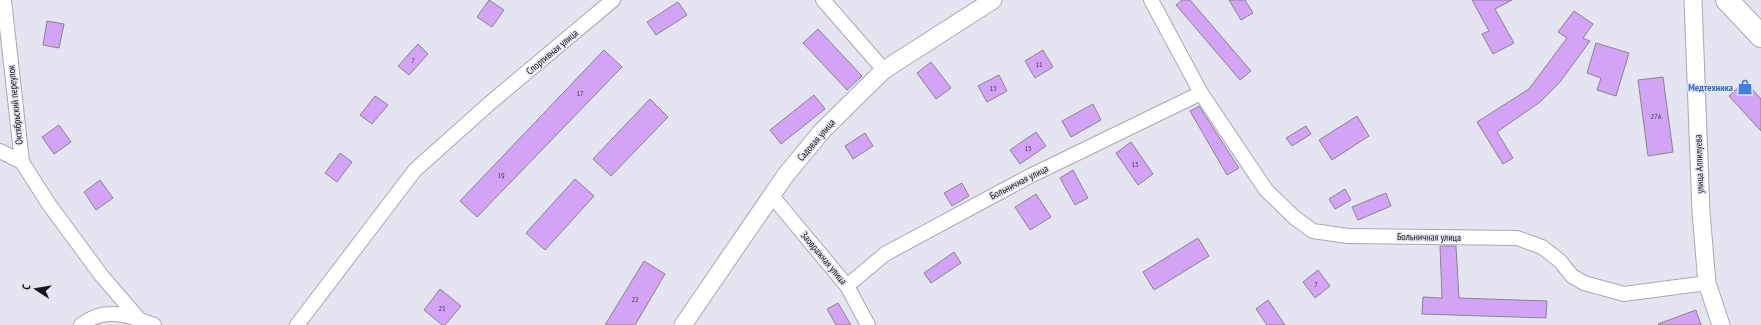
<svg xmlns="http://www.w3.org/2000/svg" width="1761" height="325" font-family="'PT Sans Narrow',sans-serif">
  <rect width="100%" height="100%" fill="#e4e5f1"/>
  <path fill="#d3a4f5" stroke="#8a848e" d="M489 0 504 10 492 27 477 17Z
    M1182 0H1190L1251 71 1240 80 1176 5Z
    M1229 0H1245L1253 13 1241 20Z
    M1472 0H1512L1495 9 1514 43 1493 54 1482 34 1489 31Z
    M678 2 687 15 656 35 647 22Z
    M1574 11 1593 24 1583 38 1590 41 1560 82 1540 102 1497 132 1513 158 1503 164 1477 122 1529 89 1567 38 1558 32Z
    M47 21 64 24 59 48 43 45Z
    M818 29 862 76 847 90 803 43Z
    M1596 43 1629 53 1616 96 1597 90 1601 78 1587 73Z
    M418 44 428 54 409 75 398 66Z
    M604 50 622 67 477 217 460 201Z
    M1043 50 1053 67 1035 78 1025 61Z
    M931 62 951 88 936 99 917 73Z
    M999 75 1007 91 987 102 978 86Z
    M1663 77 1673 152 1648 156 1638 80Z
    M1745 81 1761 99V131L1729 96Z
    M814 95 825 109 781 144 770 130Z
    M375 96 388 105 372 124 360 115Z
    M650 99 668 117 611 176 593 159Z
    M1093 104 1101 120 1071 137 1062 121Z
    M1199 106 1239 168 1227 175 1190 111Z
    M1357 116 1369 136 1332 160 1319 140Z
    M59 125 71 142 54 154 42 137Z
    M1306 126 1311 134 1292 146 1286 138Z
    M1036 132 1046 146 1020 164 1010 150Z
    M865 133 873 146 853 159 845 146Z
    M1131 142 1153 174 1138 185 1116 153Z
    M340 153 352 162 337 182 325 173Z
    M1073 170 1088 198 1075 205 1060 178Z
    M575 179 594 196 545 250 526 233Z
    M100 180 113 198 96 210 84 192Z
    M962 183 969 196 952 206 944 193Z
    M1345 189 1351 200 1335 209 1329 199Z
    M1386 193 1391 206 1358 220 1352 207Z
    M1036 194 1051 217 1030 230 1015 207Z
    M1198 238 1209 256 1154 290 1143 272Z
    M1440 246H1456L1459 298 1547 301 1546 318 1422 314 1423 297 1442 298Z
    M954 252 961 263 931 283 924 273Z
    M644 261 665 274 635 325H605Z
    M1318 270 1330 286 1315 298 1303 282Z
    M440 289 461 306 445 325H442L424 310Z
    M1268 300 1285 325H1267L1256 309Z
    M838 303 851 325H836L827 309Z
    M1696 310 1701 325H1659L1658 324Z"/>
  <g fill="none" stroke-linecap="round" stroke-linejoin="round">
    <g stroke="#a8a8b3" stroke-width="16">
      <path id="minor" d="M4 0 22 162
        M823 0 884 70
        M1151 0 1201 93 1266 190 1295 218 1313 231 1348 236 1517 238 1542 247 1560 261 1572 276 1584 283 1624 294 1707 283
        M0 151 22 162 48 203 101 275 138 318
        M772 196 847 286 868 325
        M847 286 885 254 1028 177 1201 93
        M81 325C104 306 129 315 154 325
        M297 325 415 170 490 103 613 0"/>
    </g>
    <g stroke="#a8a8b3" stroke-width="19">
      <path id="tertiary" d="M1693 0 1701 212 1707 283 1721 325
        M683 325 785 176 822 131 884 70 993 0"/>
    </g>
    <g stroke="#a8a8b3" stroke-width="24">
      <path id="primary" d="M1727 0 1761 36"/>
    </g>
    <use href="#minor" stroke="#fff" stroke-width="14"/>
    <use href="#tertiary" stroke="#fff" stroke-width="17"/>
    <use href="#primary" stroke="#fff" stroke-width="22"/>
  </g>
  <defs>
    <g id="shop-bare" transform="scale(1.2)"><path d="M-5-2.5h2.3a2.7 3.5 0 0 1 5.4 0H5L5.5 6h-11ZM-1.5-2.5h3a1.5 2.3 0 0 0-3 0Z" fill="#3f7fe0" stroke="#e4e5f1" stroke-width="2.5" paint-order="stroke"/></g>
  </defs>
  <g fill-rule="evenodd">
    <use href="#shop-bare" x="1745" y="87"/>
  </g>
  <g text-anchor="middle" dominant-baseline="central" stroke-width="3" stroke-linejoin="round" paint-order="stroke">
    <g font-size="8" fill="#443950">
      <text x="413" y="60">7</text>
      <text x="1039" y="64">11</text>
      <text x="993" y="88">13</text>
      <text x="580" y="93">17</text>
      <text x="1656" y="116">27А</text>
      <text x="1028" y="148">15</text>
      <text x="1135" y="164">13</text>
      <text x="501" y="175">19</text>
      <text x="1316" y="284">7</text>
      <text x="635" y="299">22</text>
      <text x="442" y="308">21</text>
    </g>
    <g font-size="10" fill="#151519" stroke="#e4e5f1">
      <text transform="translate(552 52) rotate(-40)">Спортивная улица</text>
      <text transform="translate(15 105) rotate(-96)">Октябрьский переулок</text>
      <text transform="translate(816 140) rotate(-49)">Садовая улица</text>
      <text transform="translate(1699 164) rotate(-92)">улица Аллилуева</text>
      <text transform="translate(1019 182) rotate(-27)">Больничная улица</text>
      <text transform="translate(1429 237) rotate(1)">Больничная улица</text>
      <text transform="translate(824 258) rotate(50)">Заовражная улица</text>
    </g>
    <g font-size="10" font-weight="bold" fill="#366cbe" stroke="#e4e5f1" text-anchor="end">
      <text x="1733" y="87">Медтехника</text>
    </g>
  </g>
  <g transform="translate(36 289) rotate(282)" stroke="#e4e5f1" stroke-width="3" paint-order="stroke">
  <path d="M0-3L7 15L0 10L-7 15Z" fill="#151519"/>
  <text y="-6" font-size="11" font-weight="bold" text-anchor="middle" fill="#151519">С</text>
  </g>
</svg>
